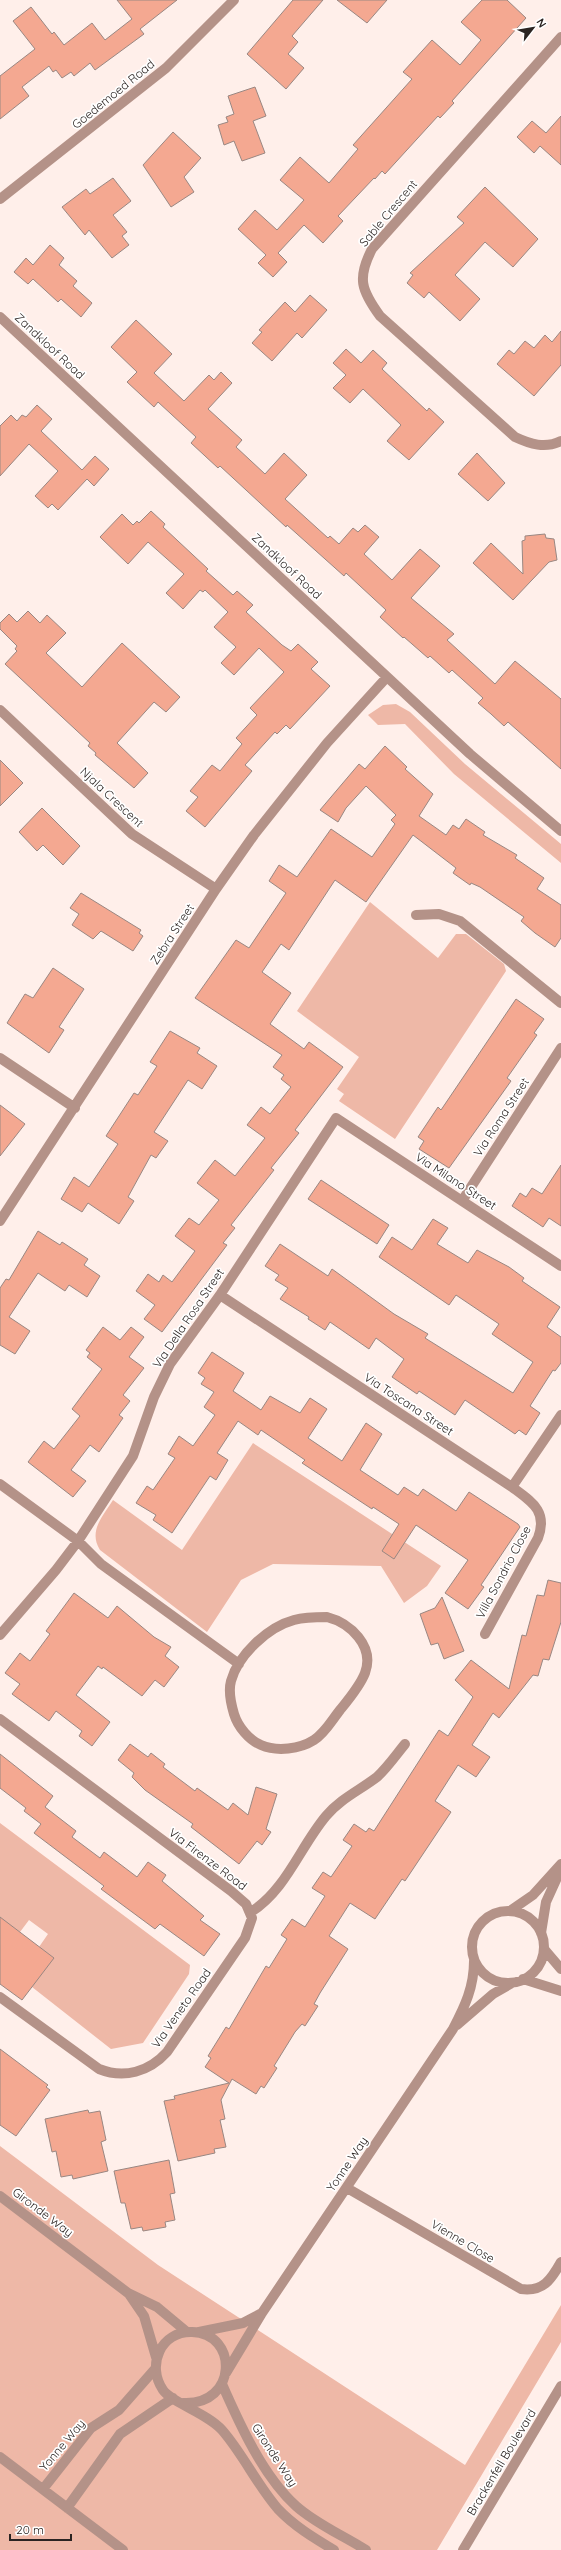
<svg xmlns="http://www.w3.org/2000/svg" width="561" height="2550" font-family="Quicksand,sans-serif">
  <rect width="100%" height="100%" fill="#ffefea"/>
  <path fill="#eeb8a7" d="M396 704 410 712 465 764 561 844V863L454 774 405 724 378 725 368 715 383 705Z
    M370 902 438 958 456 934H466L504 964 506 971 395 1139 339 1101 344 1094 337 1089 359 1057 297 1011Z
    M253 1443 441 1566 427 1586 404 1603 381 1566 273 1564 241 1580 207 1632 100 1550C88 1531 103 1516 113 1500L182 1550Z
    M0 1823 190 1965 189 1974 143 2043 111 2049 32 1987 39 1947 48 1934 29 1920 20 1932 0 1923Z
    M0 2146 158 2265 465 2465 561 2305V2342L437 2550H0Z"/>
  <path fill="#f4a891" stroke="#998782" d="M117 0H177L140 29 144 34 95 70 90 63 74 76 71 72 62 78 56 70 53 72 49 66 22 87 29 96 0 119V76L35 49 13 21 31 7 52 34 54 32 64 45 92 23 105 40 132 19Z
    M293 0H323L292 36 298 42 288 54 304 68 286 89 247 54Z
    M337 0H387L367 23Z
    M482 0H507L526 18 452 101 454 103 440 118 438 116 385 174 382 171 375 179 374 178 338 216 343 221 323 243 304 225 278 253 287 262 273 277 258 263 266 255 238 229 255 210 277 230 304 200 280 180 300 157 329 183 358 149 353 145 412 79 403 72 432 40 460 65 481 40 461 22Z
    M255 87 266 116 253 121 265 153 242 161 234 141 224 145 218 125 228 122 226 117 234 114 228 96Z
    M561 116V165L540 146 534 153 517 137 532 121 546 133Z
    M173 132 201 158 184 177 194 192 171 207 143 165Z
    M113 178 131 201 113 215 127 232 122 236 129 245 112 258 89 230 85 235 62 207 86 189 90 194Z
    M485 187 538 239 513 267 485 242 455 275 480 299 460 321 429 292 424 298 407 283 413 275 410 273 464 223 457 217Z
    M50 245 64 258 59 265 77 281 73 286 92 303 81 317 61 299 58 302 33 279 28 284 14 272 26 258 33 265Z
    M310 295 327 310 302 338 297 333 272 361 252 343 262 332 259 330 285 302 295 312Z
    M136 320 172 354 154 373 184 401 209 375 214 380 221 372 232 383 208 409 242 440 236 447 265 474 284 453 307 475 285 499 328 538 330 536 339 544 353 528 358 532 365 525 379 537 364 554 392 580 420 549 440 566 411 598 454 634 447 640 495 684 515 661 561 699V769L508 722 504 726 491 714 478 703 483 698 452 670 449 673 430 656 428 658 404 637 403 638 380 617 386 610 346 573 344 576 287 525 286 527 220 466 218 468 191 443 196 437 158 402 154 407 127 382 137 372 111 347Z
    M561 331V365L534 396 497 364 509 350 514 354 525 341 534 348 545 335 552 342Z
    M346 349 361 363 373 350 387 363 382 369 427 411 429 408 444 422 409 460 387 441 401 425 363 389 350 403 333 388 346 375 333 363Z
    M37 405 52 419 41 431 82 470 95 456 109 469 94 486 87 479 58 510 52 504 48 508 35 496 58 471 29 444 0 476V426L11 415 17 421 22 415 26 417Z
    M477 453 505 483 488 501 458 474Z
    M151 511 165 524 163 527 208 569 206 571 233 595 237 591 253 605 246 612 282 645 291 651 298 644 318 662 311 669 330 686 290 729 286 725 277 734 275 732 245 765 252 771 205 827 186 811 198 797 190 791 212 765 220 771 242 744 236 738 257 715 250 708 284 672 259 648 234 675 221 663 236 647 214 627 228 612 205 590 203 592 200 590 183 609 166 593 184 574 148 542 128 564 100 537 122 514 133 525 137 521 139 523Z
    M545 534 546 538 554 539 557 560 549 562 513 600 473 563 491 543 523 574 522 541 525 540V536Z
    M28 611 40 623 47 615 66 633 46 653 82 687 122 643 180 697 166 712 154 702 117 743 148 773 134 788 95 755 96 753 88 746 90 743 5 664 17 651 15 649 17 646 0 629V623L9 614 17 622Z
    M385 746 407 767 405 769 433 794 419 816 446 835 453 825 459 829 466 819 485 832 483 835 517 855 515 858 544 878 537 889 561 905V938L555 947 535 933 521 921 524 917 480 887 471 883 470 885 453 873 456 868 413 835 366 902 335 880 289 950 281 944 262 972 291 993 270 1024 304 1049 309 1042 343 1067 295 1130 299 1133 271 1168 274 1170 231 1225 235 1228 223 1243 227 1245 162 1332 144 1319 155 1305 136 1291 148 1274 159 1282 163 1275 172 1282 195 1251 175 1236 189 1218 199 1225 219 1200 197 1183 215 1160 235 1176 265 1138 247 1125 261 1107 270 1114 291 1087 281 1079 284 1075 273 1067 282 1055 195 998 236 940 249 948 286 893 269 881 279 865 297 877 331 829 372 857 395 824 391 820 396 815 366 786 346 808 338 822 320 810 359 764 365 769Z
    M0 760 23 783 0 806Z
    M42 808 80 846 63 865 43 845 37 851 19 832Z
    M81 893 141 930 139 933 143 936 133 951 101 931 93 939 72 925 79 914 70 908Z
    M53 968 84 989 59 1027 64 1030 49 1053 7 1023 25 994 33 998Z
    M516 999 544 1019 534 1033 537 1035 507 1078 511 1081 449 1168 419 1149 424 1141 418 1137 438 1107 441 1110Z
    M170 1031 200 1048 197 1053 217 1066 202 1089 188 1080 154 1132 168 1141 156 1158 151 1155 128 1197 134 1201 119 1224 88 1203 82 1212 61 1199 74 1177 89 1187 118 1144 106 1136 134 1093 138 1095 157 1066 150 1062Z
    M0 1105 25 1124 0 1156Z
    M561 1165V1226L549 1218 543 1227 512 1206 520 1193 526 1197 532 1188 542 1194Z
    M321 1180 389 1225 377 1244 308 1199Z
    M433 1219 448 1228 437 1244 468 1263 477 1250 509 1267 524 1278 522 1281 560 1307 547 1327 561 1337V1363L555 1371 553 1370 530 1406 540 1413 526 1435 519 1430 515 1434 465 1400 455 1415 419 1391 417 1394 392 1377 404 1359 376 1338 369 1349 330 1322 325 1330 308 1319 309 1317 280 1299 288 1288 275 1280 279 1275 265 1266 280 1244 328 1276 332 1269 394 1314 428 1334 425 1338 513 1393 533 1362 492 1334 499 1324 456 1295 449 1305 379 1257 392 1237 412 1250Z
    M38 1231 60 1245 62 1242 88 1259 84 1265 100 1276 87 1297 69 1285 65 1291 38 1273 9 1317 30 1331 15 1354 0 1345V1288L6 1279 9 1280Z
    M103 1327 120 1340 131 1327 144 1337 129 1357 144 1368 123 1395 130 1401 119 1415 123 1418 99 1452 90 1445 71 1470 86 1481 73 1497 28 1462 44 1441 54 1449 80 1416 72 1409 102 1369 87 1357 90 1353 86 1350Z
    M212 1352 244 1373 233 1391 261 1410 270 1396 300 1413 310 1398 327 1409 308 1438 342 1461 366 1423 382 1434 360 1470 398 1495 404 1487 418 1496 423 1489 456 1511 469 1492 518 1524 520 1527 481 1585 484 1587 468 1609 445 1593 468 1560 416 1525 394 1559 382 1551 399 1524 373 1507 372 1509 302 1463 305 1460 261 1430 258 1435 238 1421 217 1453 228 1460 216 1480 210 1476 172 1533 153 1520 156 1515 136 1503 147 1486 153 1490 175 1458 168 1454 179 1436 193 1446 215 1415 204 1407 214 1392 201 1384 205 1378 198 1373Z
    M548 1580 561 1583V1622L549 1660 543 1659 538 1676 533 1675 499 1718 493 1713 472 1745 490 1757 476 1777 458 1765 435 1801 451 1812 405 1881 402 1879 375 1919 350 1903 329 1936 348 1949 320 1993 314 2004 318 2006 305 2026 302 2024 295 2032 274 2066 277 2068 264 2088 261 2086 256 2094 232 2079 221 2100 225 2119 220 2120 226 2147 214 2149 215 2153 178 2161 164 2101 175 2099 174 2096 229 2083 205 2067 211 2058 208 2056 226 2027 229 2029 266 1966 269 1968 287 1939 281 1935 292 1919 305 1927 325 1896 312 1888 323 1872 331 1877 352 1846 343 1840 354 1824 366 1832 369 1828 374 1831 439 1730 448 1736 473 1697 455 1680 471 1660 509 1689 522 1635 526 1636 537 1595 544 1596Z
    M74 1593 108 1618 117 1606 154 1637 171 1647 165 1656 179 1667 164 1687 155 1680 142 1696 103 1667 102 1669 98 1666 76 1695 110 1722 92 1746 79 1736 82 1731 56 1711 49 1721 12 1694 20 1684 5 1673 20 1653 30 1661 50 1634 46 1631Z
    M442 1597 464 1651 444 1659 438 1643 431 1645 420 1614 435 1608Z
    M130 1744 148 1757 151 1753 165 1764 163 1767 195 1791 197 1788 228 1810 233 1803 248 1815 256 1787 277 1794 266 1829 271 1832 262 1845 257 1841 239 1864 191 1827 193 1824 145 1790 132 1777 134 1773 118 1760Z
    M0 1754 53 1796 45 1807 76 1831 72 1837 100 1858 104 1852 137 1877 148 1862 166 1875 162 1881 204 1916 200 1920 220 1934 204 1956 160 1924 155 1929 101 1889 104 1886 34 1833 41 1824 24 1811 26 1808 0 1788Z
    M0 1917 54 1958 22 2000 0 1984Z
    M0 2049 48 2085 46 2087 50 2090 16 2136 0 2125Z
    M88 2110 89 2113 100 2111 106 2140 101 2142 108 2171 73 2179 72 2175 61 2177 56 2151 52 2152 45 2119Z
    M169 2160 175 2193 170 2194 175 2220 165 2222 166 2227 143 2231 142 2227 131 2229 125 2203H121L114 2171Z"/>
  <g fill="none" stroke-linecap="round" stroke-linejoin="round">
    <path stroke="#b49288" stroke-width="10" d="M561 37 372 249C357 278 361 290 380 316L515 437C530 444 545 449 561 441
      M0 199 166 68 234 0
      M0 317 470 754 561 831
      M0 710 132 834 216 889
      M416 915 439 914 460 921 561 1003
      M0 1058 75 1108
      M462 1201 561 1048
      M0 1221 216 889 254 835 327 743 387 677
      M220 1295 512 1487C532 1502 548 1511 538 1538L485 1634
      M0 1484 78 1541 101 1564 239 1664
      M512 1487 561 1415
      M327 1617C350 1623 375 1646 365 1673 360 1686 349 1699 340 1710 332 1720 325 1733 314 1740 300 1749 277 1752 261 1745 249 1740 238 1727 234 1714 231 1704 228 1692 231 1681 238 1655 268 1627 294 1620 305 1617 317 1617 327 1617Z
      M0 1635 56 1570 78 1541 133 1456 154 1397 170 1364 220 1295 336 1118 561 1266
      M0 1719 231 1891 246 1904 252 1918 245 1938 167 2052C149 2072 124 2079 99 2069L0 1997
      M510 1911 533 1895 561 1864
      M472 1947a36 36 0 1 1 72 0a36 36 0 1 1-72 0Z
      M251 1912C286 1890 300 1847 326 1816 340 1799 360 1790 377 1777 387 1768 396 1755 405 1744
      M541 1933 546 1902 561 1869
      M544 1949 561 1969
      M523 1979 561 1991
      M457 2025 493 1994 512 1983
      M347 2188 521 2289C543 2292 551 2280 561 2262
      M0 2196 128 2293 157 2307 187 2332
      M129 2294 144 2316 156 2357
      M199 2332 243 2323 262 2313
      M226 2373 262 2313 453 2029C465 2006 474 1987 474 1961
      M222 2384C240 2425 263 2476 296 2506 316 2524 344 2536 366 2550
      M183 2403C238 2406 239 2333 192 2332 161 2331 146 2365 163 2390 172 2403 207 2413 222 2430 243 2454 257 2485 278 2509 294 2526 314 2538 334 2550
      M0 2457 123 2550
      M43 2489 91 2428 119 2410 155 2369
      M67 2508 120 2434 173 2398
      M463 2550 561 2386"/>
  </g>
  <g text-anchor="middle" dominant-baseline="central" stroke-width="3.5" stroke-linejoin="round" paint-order="stroke">
    <g font-size="12" fill="#2b2422" stroke="#fff">
      <text transform="translate(113 94) rotate(-39)">Goedemoed Road</text>
      <text transform="translate(388 213) rotate(-50)">Sable Crescent</text>
      <text transform="translate(50 346) rotate(43)">Zandkloof Road</text>
      <text transform="translate(287 566) rotate(43)">Zandkloof Road</text>
      <text transform="translate(112 797) rotate(43)">Njala Crescent</text>
      <text transform="translate(172 934) rotate(-57)">Zebra Street</text>
      <text transform="translate(501 1117) rotate(-57)">Via Roma Street</text>
      <text transform="translate(456 1181) rotate(33)">Via Milano Street</text>
      <text transform="translate(188 1318) rotate(-56)">Via Della Rosa Street</text>
      <text transform="translate(409 1404) rotate(33)">Via Toscana Street</text>
      <text transform="translate(503 1572) rotate(-62)">Villa Sondrio Close</text>
      <text transform="translate(208 1859) rotate(37)">Via Firenze Road</text>
      <text transform="translate(181 2008) rotate(-55)">Via Veneto Road</text>
      <text transform="translate(347 2164) rotate(-56)">Yonne Way</text>
      <text transform="translate(43 2212) rotate(37)">Gironde Way</text>
      <text transform="translate(463 2241) rotate(31)">Vienne Close</text>
      <text transform="translate(62 2445) rotate(-50)">Yonne Way</text>
      <text transform="translate(275 2455) rotate(57)">Gironde Way</text>
      <text transform="translate(501 2462) rotate(-59)">Brackenfell Boulevard</text>
    </g>
  </g>
  <g transform="translate(533 28) rotate(59)" stroke="#ffffff" stroke-width="3" paint-order="stroke">
  <path d="M0-3L7 15L0 10L-7 15Z" fill="#2b2422"/>
  <text y="-6" font-size="11" font-weight="bold" text-anchor="middle" fill="#2b2422">N</text>
  </g>
  <path d="M10 2534v6h61v-6" fill="none" stroke="#2b2422" stroke-width="2"/>
  <text x="16" y="2534" font-size="12" fill="#2b2422" stroke="#ffffff" stroke-width="3" paint-order="stroke">20 m</text>
</svg>
